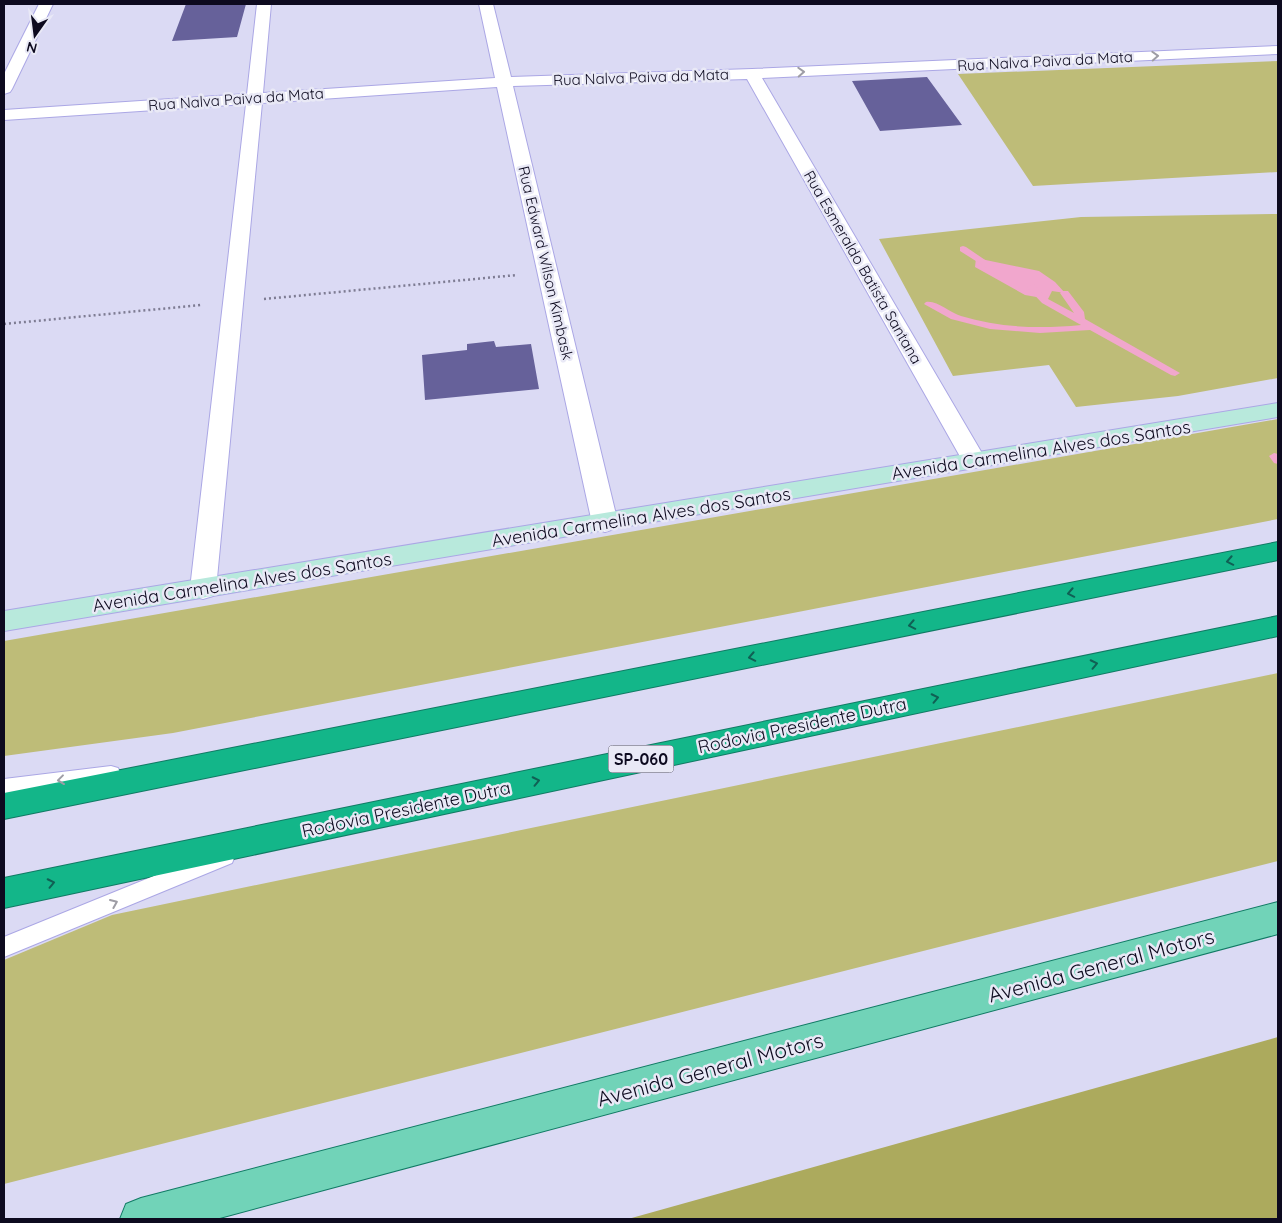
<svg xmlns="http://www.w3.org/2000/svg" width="1282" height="1223" font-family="Quicksand,sans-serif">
  <rect width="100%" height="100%" fill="#dbdaf4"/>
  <path fill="#bebc78" d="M1278 61V172L1033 186 958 74Z
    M1278 214V378L1178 396 1076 407 1049 365 953 376 879 239 1081 217Z
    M1278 419V519L173 733 4 756V641Z
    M1278 673V861L4 1184V960L112 915Z"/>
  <path fill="#acaa5d" d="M1278 1037V1219H628Z"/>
  <path fill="#f1a7cd" d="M976 258 1039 271 1055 282 1065 293 1052 291 1048 299 1025 295 975 267Z"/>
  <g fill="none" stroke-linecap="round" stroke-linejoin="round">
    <path fill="#f1a7cd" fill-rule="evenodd" d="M963 246 966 247 994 266 993 268H987L960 251V247Z
      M1032 284 1035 285 1048 299 1074 313 1060 293 1062 291H1068L1084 312 1085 319 1180 373 1175 376 1171 375 1090 330 1040 333 990 329 951 319 924 304 926 302C937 300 950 313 961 316 1000 328 1041 329 1081 325L1042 303 1027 287Z
      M1274 453 1278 454V464L1274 463 1269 456Z"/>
  </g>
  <path fill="#66619a" d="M186 4H246L237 37 172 41Z
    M927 77 962 125 880 131 852 81Z
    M494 341 496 347 531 344 539 389 425 400 422 355 467 350V344Z"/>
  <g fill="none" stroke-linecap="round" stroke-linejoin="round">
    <g stroke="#aba7e5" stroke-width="2">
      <path id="lane" d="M111 766 118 768 121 774 118 780 111 782 4 795V779Z
        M225 847 232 849 235 856 232 863 4 957V937Z"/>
    </g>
    <g stroke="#aba7e5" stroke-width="2">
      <path id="street" d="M39 4H53L12 89 10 92 4 94V74Z
        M257 4H271L263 93 495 78 479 4H493L511 77 752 69 1278 46V54L762 78 986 460 983 465 974 468 965 465 962 460 747 79 513 86 618 523 614 529 605 532 596 529 592 523 497 87 262 103 216 589 213 596 203 599 193 596 190 589 246 104 4 120V110L247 94Z"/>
    </g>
    <g stroke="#aba7e5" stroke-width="2">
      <path id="secondary" d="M1278 403V417L4 631V611Z"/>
    </g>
    <g stroke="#117a64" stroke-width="2">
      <path id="primary" d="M1278 902V934L216 1219H120L126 1204 141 1198Z"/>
    </g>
    <g stroke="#117a64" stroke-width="2">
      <path id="highway" d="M1278 542V560L4 819V793Z
        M1278 616V636L4 908V878Z"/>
    </g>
    <path stroke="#7e7c93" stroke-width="2.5" stroke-dasharray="2 3" stroke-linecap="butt" d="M264 299 517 275
      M4 324 201 305"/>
    <use href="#lane" fill="#fff" fill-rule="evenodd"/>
    <use href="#street" fill="#fff" fill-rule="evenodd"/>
    <use href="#secondary" fill="#b8e9dc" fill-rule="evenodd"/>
    <use href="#primary" fill="#71d3b8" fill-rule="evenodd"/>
    <use href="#highway" fill="#13b689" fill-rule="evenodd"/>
  </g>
  <defs><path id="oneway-chevron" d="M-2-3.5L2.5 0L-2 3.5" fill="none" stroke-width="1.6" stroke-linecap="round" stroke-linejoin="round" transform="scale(1.25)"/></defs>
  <g stroke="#9e9da5">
    <use href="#oneway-chevron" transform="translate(1155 56) rotate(-3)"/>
    <use href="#oneway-chevron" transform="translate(801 72) rotate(-3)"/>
    <use href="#oneway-chevron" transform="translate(61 780) rotate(173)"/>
    <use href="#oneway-chevron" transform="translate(114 903) rotate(-23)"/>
  </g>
  <g stroke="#106054">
    <use href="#oneway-chevron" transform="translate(1230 561) rotate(169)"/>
    <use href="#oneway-chevron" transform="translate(1071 593) rotate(169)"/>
    <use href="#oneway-chevron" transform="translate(912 625) rotate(169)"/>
    <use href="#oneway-chevron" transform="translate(752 657) rotate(169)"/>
    <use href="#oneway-chevron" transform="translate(1094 664) rotate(-12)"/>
    <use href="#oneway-chevron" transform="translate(935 698) rotate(-12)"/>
    <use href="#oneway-chevron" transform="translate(536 781) rotate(-12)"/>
    <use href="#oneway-chevron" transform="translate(51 883) rotate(-12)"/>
  </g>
  <g text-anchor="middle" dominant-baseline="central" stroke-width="5" stroke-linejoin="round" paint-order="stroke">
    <g font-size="15" fill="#0d0a1f" stroke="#e9e9f6">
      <text transform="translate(1045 61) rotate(-3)">Rua Nalva Paiva da Mata</text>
      <text transform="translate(641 77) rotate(-2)">Rua Nalva Paiva da Mata</text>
      <text transform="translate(236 99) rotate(-4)">Rua Nalva Paiva da Mata</text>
      <text transform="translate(546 263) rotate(77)">Rua Edward Wilson Kimbask</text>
      <text transform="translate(863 267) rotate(60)">Rua Esmeraldo Batista Santana</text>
    </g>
    <rect fill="#e9e9f6" stroke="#4f4d60" stroke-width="1" x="608.5" y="745.5" width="65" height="27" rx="4"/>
    <g font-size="16" font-weight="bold" fill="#0d0a1f">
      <text x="641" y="759">SP-060</text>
    </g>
    <g font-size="18" fill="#0d0a1f" stroke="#e9e9f6">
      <text transform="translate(1041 450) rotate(-9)">Avenida Carmelina Alves dos Santos</text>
      <text transform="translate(641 517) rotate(-9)">Avenida Carmelina Alves dos Santos</text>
      <text transform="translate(242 582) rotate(-9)">Avenida Carmelina Alves dos Santos</text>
      <text transform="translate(802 725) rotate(-12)">Rodovia Presidente Dutra</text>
      <text transform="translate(406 809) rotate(-12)">Rodovia Presidente Dutra</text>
    </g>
    <g font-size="21" fill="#0d0a1f" stroke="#e9e9f6">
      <text transform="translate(1101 965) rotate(-15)">Avenida General Motors</text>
      <text transform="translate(710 1069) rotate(-15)">Avenida General Motors</text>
    </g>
  </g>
  <rect width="1282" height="1223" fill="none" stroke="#0d0a1f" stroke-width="10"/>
  <g transform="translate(35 35) rotate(194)" stroke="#e9e9f6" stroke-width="4" paint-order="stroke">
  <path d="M0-4L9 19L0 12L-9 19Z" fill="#0d0a1f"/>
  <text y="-8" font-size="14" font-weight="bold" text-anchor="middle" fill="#0d0a1f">N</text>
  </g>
</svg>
